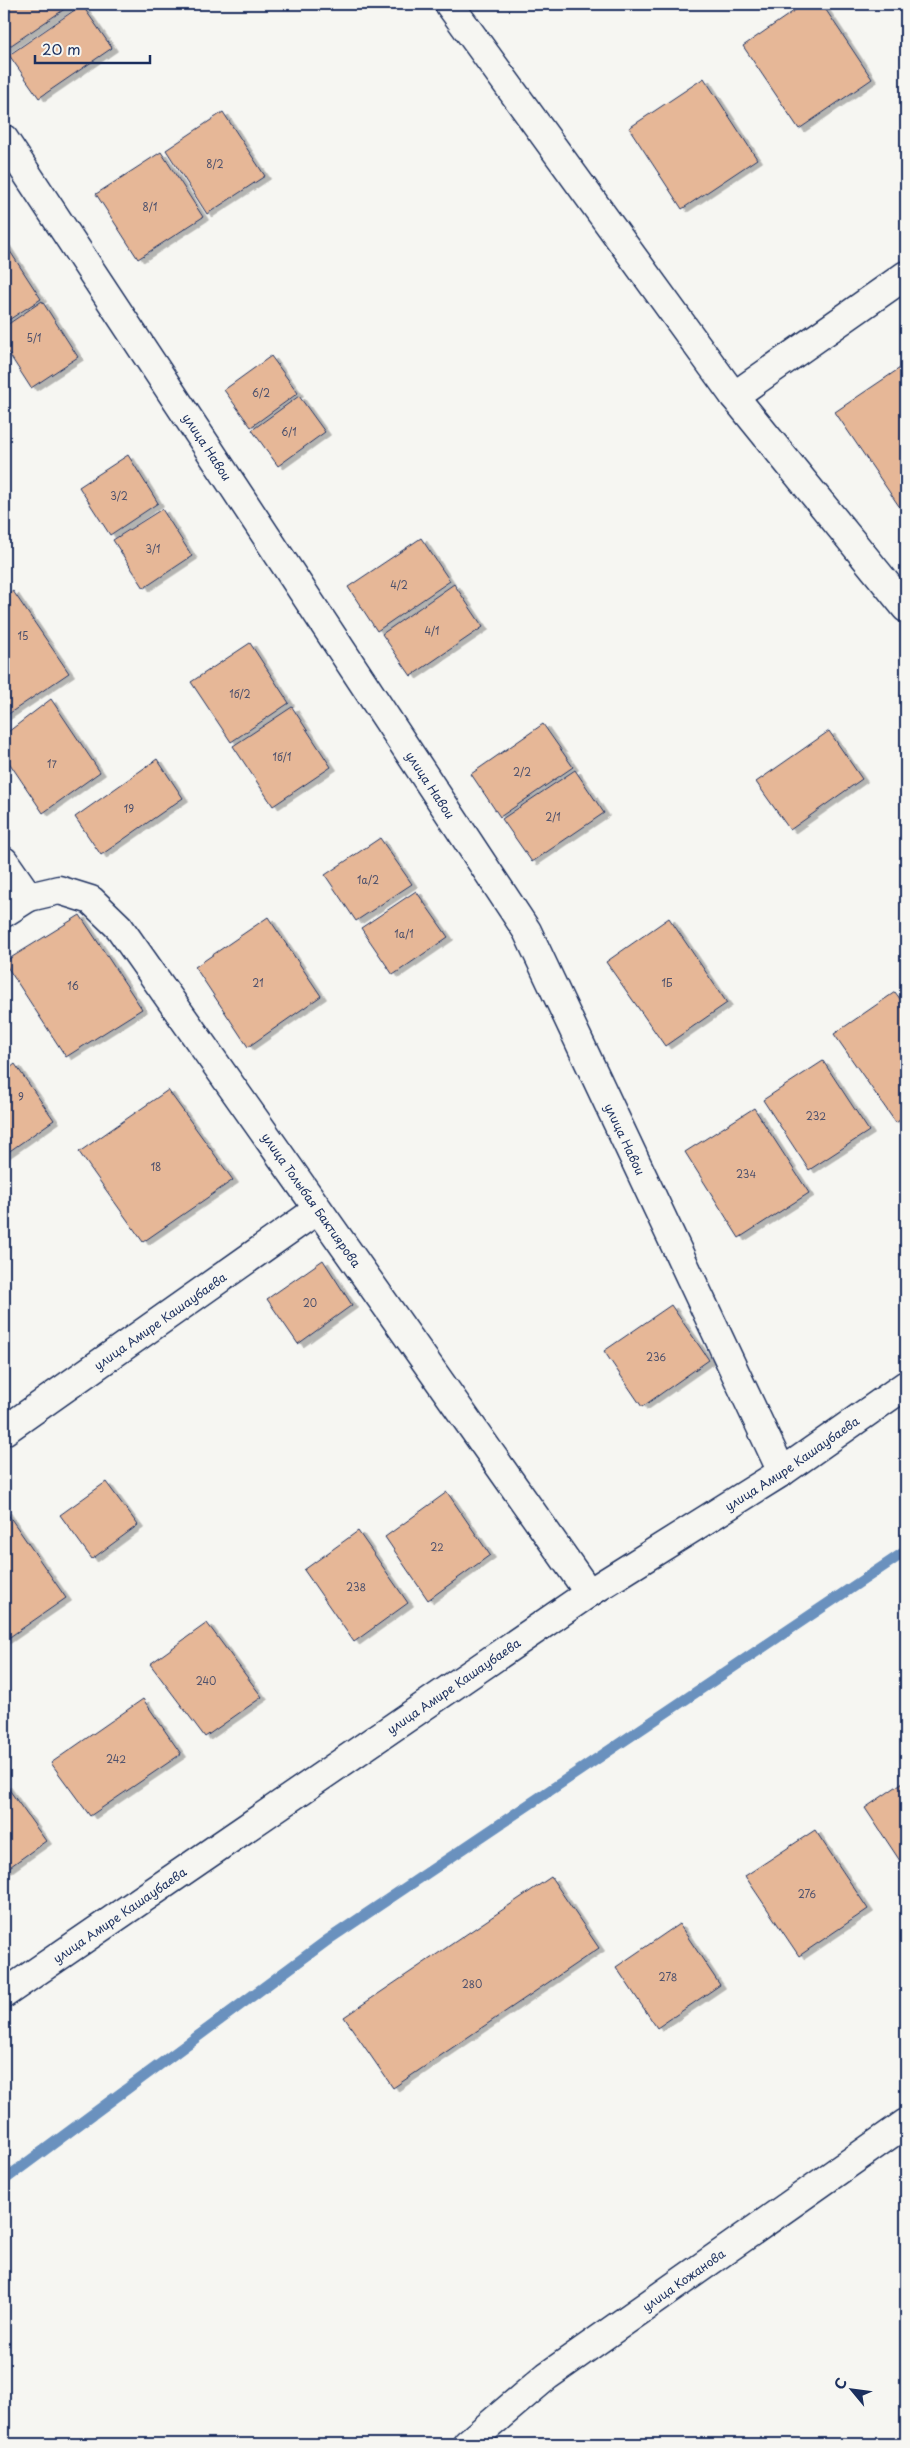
<svg xmlns="http://www.w3.org/2000/svg" width="910" height="2448" font-family="'Playpen Sans',sans-serif">
  <defs>
    <filter id="shadow"><feDropShadow dx="5.5" dy="3" stdDeviation="0" flood-color="#0004"/></filter>
  </defs>
  <rect width="100%" height="100%" fill="#f6f6f2"/>
  <filter id="ink" filterUnits="userSpaceOnUse"><feTurbulence type="fractalNoise" baseFrequency=".02" numOctaves="2"/><feDisplacementMap in="SourceGraphic" scale="10" xChannelSelector="R" yChannelSelector="G"/><feConvolveMatrix kernelMatrix="1 2 1 2 8 2 1 2 1" color-interpolation-filters="sRGB"/></filter>
  <g filter="url(#ink)">
    <g fill="none" stroke-linecap="round" stroke-linejoin="round">
      <path stroke="#6b91be" stroke-width="11" d="M4 2180 329 1939 906 1551"/>
    </g>
    <path fill="#e6b797" stroke="#1b2f5e" filter="url(#shadow)" d="M4 4H72L4 50Z
      M804 4H822L872 79 799 129 743 46Z
      M82 5 112 48 39 98 9 55Z
      M704 78 757 159 682 209 629 128Z
      M223 112 265 176 207 214 166 150Z
      M161 152 203 217 138 259 96 194Z
      M4 242 41 299 4 323Z
      M42 301 78 357 31 388 4 346V327Z
      M271 356 298 393 251 427 224 390Z
      M906 364V514L905 515 835 412Z
      M299 396 325 432 278 466 252 430Z
      M128 455 158 503 110 535 79 487Z
      M162 509 192 556 144 588 113 540Z
      M421 538 450 581 377 631 348 587Z
      M454 584 483 627 411 676 382 634Z
      M13 591 69 673 4 717V598Z
      M250 643 289 703 231 742 191 682Z
      M51 699 100 772 43 813 4 755V735Z
      M292 707 331 767 273 806 233 746Z
      M543 724 573 767 500 817 471 774Z
      M829 731 862 779 790 830 756 782Z
      M157 759 183 798 101 855 75 817Z
      M575 770 604 813 532 862 502 819Z
      M380 838 412 884 356 921 325 875Z
      M416 891 448 937 393 975 361 928Z
      M80 915 142 1009 66 1057 4 962Z
      M268 917 321 996 248 1047 195 967Z
      M669 918 727 1003 665 1046 606 962Z
      M895 992 906 1007V1115L896 1123 834 1034Z
      M823 1061 869 1131 809 1170 763 1100Z
      M15 1064 54 1120 4 1155V1073Z
      M168 1090 233 1180 143 1242 79 1152Z
      M754 1108 809 1193 739 1238 685 1152Z
      M323 1260 352 1305 298 1344 267 1299Z
      M671 1305 709 1360 642 1407 604 1351Z
      M106 1482 138 1525 92 1559 60 1515Z
      M447 1492 490 1555 428 1600 385 1537Z
      M5 1510 66 1598 4 1641V1511Z
      M358 1531 408 1603 354 1642 304 1570Z
      M207 1623 262 1697 205 1737 150 1664Z
      M143 1699 181 1754 90 1816 51 1763Z
      M906 1780V1870L865 1808Z
      M5 1784 46 1841 4 1871V1785Z
      M815 1830 868 1909 799 1956 745 1876Z
      M551 1877 599 1948 393 2088 344 2017Z
      M679 1924 720 1985 657 2028 616 1967Z"/>
    <g fill="none" stroke-linecap="round" stroke-linejoin="round">
      <g stroke="#1b2f5e" stroke-width="31">
        <g id="street">
          <path d="M449 4 734 396 906 608"/>
          <path id="s1" d="M4 139 527 931 782 1472"/>
          <path d="M734 396 906 275"/>
          <path id="s2" d="M4 861 29 897 59 890 91 900 119 927 589 1593"/>
          <path d="M4 913 29 897"/>
          <path id="s3" d="M4 1431 317 1210"/>
          <path id="s4" d="M4 1994 589 1593 782 1472 906 1385"/>
        </g>
      </g>
      <g stroke="#1b2f5e" stroke-width="31">
        <g id="secondary">
          <path id="s5" d="M467 2444 547 2376 906 2123"/>
        </g>
      </g>
      <use href="#street" stroke="#f6f6f2" stroke-width="28"/>
      <use href="#secondary" stroke="#f6f6f2" stroke-width="28"/>
    </g>
  </g>
  <g text-anchor="middle" dominant-baseline="central" stroke-width="5" stroke-linejoin="round" paint-order="stroke">
    <g font-size="10" fill="#4e516c">
      <text x="215" y="163">8/2</text>
      <text x="150" y="206">8/1</text>
      <text x="34" y="337">5/1</text>
      <text x="261" y="392">6/2</text>
      <text x="289" y="431">6/1</text>
      <text x="119" y="495">3/2</text>
      <text x="153" y="548">3/1</text>
      <text x="399" y="584">4/2</text>
      <text x="432" y="630">4/1</text>
      <text x="23" y="635">15</text>
      <text x="240" y="693">1б/2</text>
      <text x="282" y="756">1б/1</text>
      <text x="52" y="763">17</text>
      <text x="522" y="771">2/2</text>
      <text x="129" y="808">19</text>
      <text x="553" y="816">2/1</text>
      <text x="368" y="879">1а/2</text>
      <text x="404" y="933">1а/1</text>
      <text x="258" y="982">21</text>
      <text x="667" y="982">1Б</text>
      <text x="73" y="985">16</text>
      <text x="21" y="1096">9</text>
      <text x="816" y="1115">232</text>
      <text x="156" y="1166">18</text>
      <text x="746" y="1173">234</text>
      <text x="310" y="1302">20</text>
      <text x="656" y="1356">236</text>
      <text x="437" y="1546">22</text>
      <text x="356" y="1586">238</text>
      <text x="206" y="1680">240</text>
      <text x="116" y="1758">242</text>
      <text x="807" y="1893">276</text>
      <text x="668" y="1976">278</text>
      <text x="472" y="1983">280</text>
    </g>
    <g font-size="12" fill="#1b2f5e" stroke="#f6f6f2">
      <text stroke="none"><textPath href="#s1" startOffset="369">улица Навои</textPath></text>
      <text stroke="none"><textPath href="#s1" startOffset="774">улица Навои</textPath></text>
      <text stroke="none"><textPath href="#s1" startOffset="1179">улица Навои</textPath></text>
      <text stroke="none"><textPath href="#s2" startOffset="481">улица Толыбая Бактиярова</textPath></text>
      <text stroke="none"><textPath href="#s3" startOffset="191">улица Амире Кашаубаева</textPath></text>
      <text stroke="none"><textPath href="#s4" startOffset="950">улица Амире Кашаубаева</textPath></text>
      <text stroke="none"><textPath href="#s4" startOffset="545">улица Амире Кашаубаева</textPath></text>
      <text stroke="none"><textPath href="#s4" startOffset="140">улица Амире Кашаубаева</textPath></text>
      <text stroke="none"><textPath href="#s5" startOffset="272">улица Кожанова</textPath></text>
    </g>
  </g>
  <rect width="910" height="2448" fill="none" stroke="#f6f6f2" stroke-width="20"/>
  <rect x="10" y="10" width="890" height="2428" fill="none" stroke="#1b2f5e" stroke-width="2" filter="url(#ink)"/>
  <g transform="translate(852 2390) rotate(299)" stroke="#f6f6f2" stroke-width="4" paint-order="stroke">
  <path d="M0-4L9 19L0 12L-9 19Z" fill="#1b2f5e"/>
  <text y="-8" font-size="14" font-weight="bold" text-anchor="middle" fill="#1b2f5e">С</text>
  </g>
  <path d="M35 55v8h115v-8" fill="none" stroke="#1b2f5e" stroke-width="2.5"/>
  <text x="42" y="55" font-size="15" fill="#1b2f5e" stroke="#f6f6f2" stroke-width="4" paint-order="stroke">20 m</text>
</svg>
